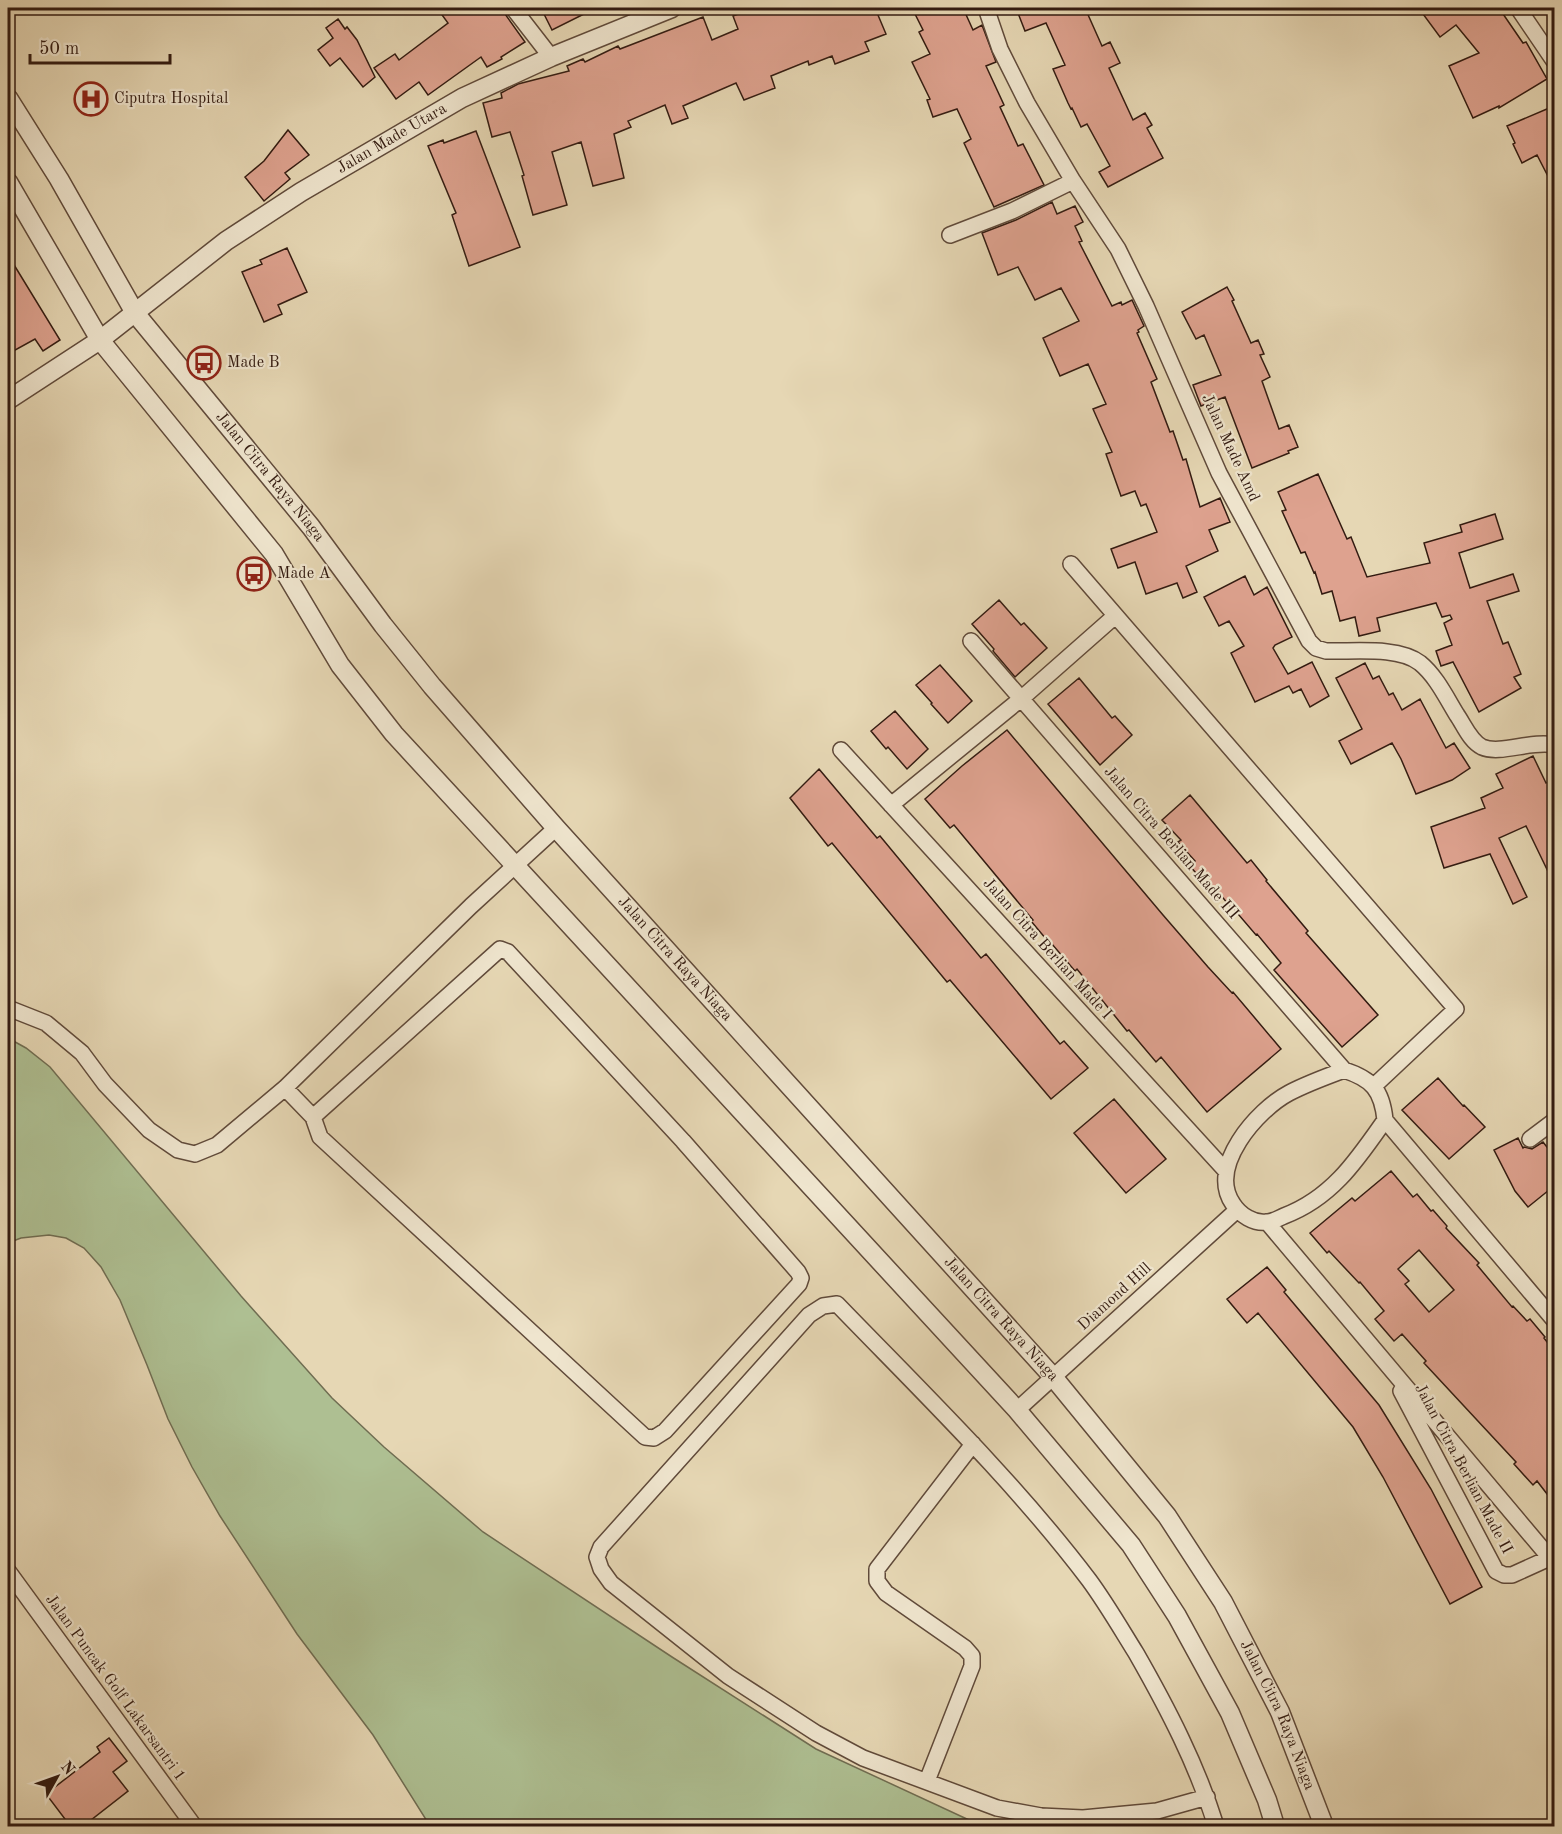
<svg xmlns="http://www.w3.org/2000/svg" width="1562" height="1834" font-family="'Old Standard TT',serif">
  <rect width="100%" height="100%" fill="#e6d7b4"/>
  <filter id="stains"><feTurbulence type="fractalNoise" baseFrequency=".00333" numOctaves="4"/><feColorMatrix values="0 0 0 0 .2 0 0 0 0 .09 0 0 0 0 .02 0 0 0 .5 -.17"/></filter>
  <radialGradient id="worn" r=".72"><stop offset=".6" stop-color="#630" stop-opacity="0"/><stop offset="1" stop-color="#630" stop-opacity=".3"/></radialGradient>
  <path fill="#aebf92" stroke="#706d52" stroke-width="1.5" d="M8 1038 26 1048 50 1067 241 1296 332 1398 384 1447 483 1532 672 1657 816 1749 982 1826H430L373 1735 297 1634 220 1516 192 1467 168 1419 147 1365 120 1300 101 1267 84 1248 66 1238 49 1235 21 1238 8 1243Z"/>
  <path fill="#dea28f" stroke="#331b11" stroke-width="1.5" fill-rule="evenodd" d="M437 8H503L505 14 525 42 501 57 502 59 487 67 481 57 428 95 419 82 396 99 374 68 395 54 399 60 448 23Z
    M541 8H596L552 30Z
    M755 8H875L886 34 865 42 869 51 835 64 832 56 809 65 808 61 771 76 775 88 744 100 736 83 683 106 688 118 672 124 665 105 628 121 631 127 614 134 624 178 593 186 581 142 552 152 567 205 533 215 522 176 524 175 510 132 492 137 483 103 502 98 501 93 518 84 569 71 567 66 583 59 585 62 618 46 620 49 703 17 712 40 738 29 733 16Z
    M912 8H963L973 30 982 25 996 62 986 66 1004 105 1000 107 1018 146 1023 144 1044 185 994 207 964 143 971 139 957 109 933 117 927 100 930 99 912 62 930 54 919 32 923 30Z
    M1016 8H1085L1102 46 1110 42 1120 63 1109 68 1133 120 1145 113 1152 125 1147 128 1163 158 1108 187 1099 172 1110 166 1087 124 1081 127 1072 108 1071 109 1068 103 1053 69 1065 65 1046 23 1025 31Z
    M1432 8H1499L1523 43 1526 42 1547 79 1499 108V106L1473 118 1449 66 1479 53 1456 25 1440 37 1423 14Z
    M338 19 345 29 347 27 357 40 375 77 363 87 340 58 330 66 318 50 333 38 326 28Z
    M1554 106V188L1537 155 1522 163 1513 144 1515 143 1507 126Z
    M288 130 309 155 285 173 290 179 264 201 245 177 264 161Z
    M476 131 520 247 469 266 452 215 456 213 428 146 443 140 444 143Z
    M1052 202 1057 214 1075 206 1083 222 1075 226 1082 241 1079 242 1112 306 1121 302 1122 305 1132 300 1144 326 1138 330 1139 332 1137 333 1157 379 1151 382 1170 432 1173 431 1183 460 1186 459 1200 507 1220 498 1230 522 1209 530 1218 551 1186 566 1197 592 1183 598 1177 583 1146 594 1135 562 1118 568 1111 549 1157 532 1146 504 1141 506 1135 491 1121 496 1106 454 1112 452 1093 409 1106 404 1088 364 1060 376 1043 338 1079 321 1061 288 1035 300 1018 267 998 275 982 233 1016 220Z
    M287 248 307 292 278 305 282 314 264 322 242 272 262 264 260 260Z
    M8 255 60 340 43 351 35 339 8 354Z
    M1227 287 1234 300 1232 301 1251 343 1258 340 1264 354 1260 355 1270 377 1262 381 1279 429 1289 425 1298 447 1288 451 1289 453 1252 468 1225 397 1201 406 1193 385 1221 375 1204 335 1196 339 1182 312Z
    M1318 474 1347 539 1351 537 1367 577 1430 563 1424 543 1462 532 1460 525 1495 514 1503 539 1459 553 1470 588 1513 574 1519 591 1487 601 1503 644 1508 642 1521 674 1514 677 1521 688 1479 712 1453 662 1441 666 1436 651 1452 645 1444 623 1452 619 1450 615 1442 617 1436 603 1377 618 1380 631 1359 636 1355 617 1340 621 1332 591 1322 594 1315 572 1314 573 1305 552 1301 553 1282 511 1286 510 1278 492Z
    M1245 576 1254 595 1267 587 1292 637 1275 645 1273 648 1288 674 1312 662 1329 696 1310 707 1301 689 1293 693 1289 686 1255 702 1231 653 1244 646 1229 621 1219 626 1204 597Z
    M999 600 1021 625 1024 623 1047 648 1015 677 993 651 994 649 972 624Z
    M1365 663 1373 679 1379 676 1389 695 1393 693 1402 710 1420 699 1446 748 1454 743 1470 768 1452 780 1416 794 1401 759 1392 743 1351 764 1339 741 1362 729 1336 678Z
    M940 665 972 701 948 723 931 704 932 703 916 685Z
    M1079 678 1112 718 1115 716 1132 735 1100 765 1048 704Z
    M895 711 928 749 907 769 888 747 886 749 871 731Z
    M1007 730 1163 915 1208 967 1232 993 1233 992 1281 1049 1207 1112 1161 1057 1156 1062 1129 1030 1127 1031 1077 969 1075 971 1052 944 1051 945 1031 921 1033 920 954 825 950 828 925 799 962 766Z
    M1533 756 1546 783 1554 779V884L1526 826 1499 838 1527 897 1513 904 1490 854 1444 868 1431 827 1485 808 1481 798 1503 788 1496 774Z
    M819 769 877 838 880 836 981 958 986 954 1060 1044 1064 1041 1088 1068 1051 1099 950 980 947 982 832 843 828 846 790 798Z
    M1190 795 1247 863 1251 860 1267 880 1266 881 1308 931 1306 933 1378 1015 1342 1047 1274 970 1281 963 1257 934 1256 935 1233 908 1232 909 1215 888 1211 891 1190 866 1195 861 1178 842 1181 840 1162 820Z
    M1438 1078 1463 1106 1464 1105 1485 1127 1449 1159 1402 1110Z
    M1114 1099 1166 1159 1126 1193 1074 1133Z
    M1518 1138 1523 1148 1524 1147 1532 1149 1543 1142 1554 1156V1186L1528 1207 1515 1191 1494 1150Z
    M1391 1171 1413 1197 1417 1194 1431 1211 1433 1210 1447 1226 1446 1228 1479 1263 1477 1265 1512 1307 1513 1306 1527 1321 1530 1319 1545 1337 1544 1338 1554 1351V1503L1537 1481 1533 1485 1514 1464 1516 1462 1424 1363 1426 1361 1402 1334 1394 1341 1375 1319 1384 1311 1360 1282 1359 1283 1329 1251 1327 1253 1310 1233 1352 1198 1355 1201ZM1419 1250 1454 1290 1429 1312 1405 1284 1409 1281 1398 1269Z
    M1267 1267 1286 1290 1284 1292 1379 1405 1431 1489 1482 1587 1450 1604 1383 1477 1353 1427 1258 1313 1247 1323 1227 1299Z
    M109 1738 127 1761 113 1772 128 1791 82 1827H71L46 1794 100 1752 97 1747Z"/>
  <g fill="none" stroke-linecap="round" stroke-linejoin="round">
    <g stroke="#604a3a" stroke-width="18">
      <path id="minor" d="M513 8 551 57
        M986 8 1000 49 1027 103 1073 181 1118 249 1146 306 1219 473 1309 641 1316 648 1326 651C1353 652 1398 646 1420 663 1436 676 1446 697 1457 715 1464 725 1470 741 1482 747 1500 755 1532 740 1554 745
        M1518 8 1554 61
        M950 235 1012 211 1073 181
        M1071 564 1456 1009 1374 1086
        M971 641 1344 1070
        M841 750 1226 1171
        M891 805 1022 698 1115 616
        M8 1008 46 1023 82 1053 105 1084 149 1130 178 1150 195 1154 217 1145 285 1088 471 906 556 828
        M1344 1070C1372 1079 1382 1090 1385 1120 1357 1160 1332 1198 1284 1216 1279 1218 1273 1222 1267 1222 1254 1224 1240 1215 1233 1204 1207 1167 1257 1110 1289 1093 1306 1084 1325 1077 1344 1070Z
        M285 1088 313 1117 320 1137 645 1437 654 1438 665 1431 799 1284 801 1278 798 1272 683 1141 508 952 500 949 313 1117
        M1385 1120 1554 1320
        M1530 1139 1554 1121
        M1267 1222 1550 1558
        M1401 1391 1496 1571 1504 1575H1512L1554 1556
        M1017 1410 1237 1210
        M8 1571 194 1826
        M927 1781 972 1666V1656L965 1648 886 1593 877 1581V1569L973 1444
        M1207 1797 1157 1811 1083 1818 1041 1816 997 1808 863 1758 816 1733 728 1676 611 1583 601 1569 597 1557 601 1547 809 1315 823 1306 837 1304C924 1394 1014 1481 1089 1580 1106 1603 1121 1629 1136 1653 1168 1709 1197 1765 1216 1826"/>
    </g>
    <g stroke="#604a3a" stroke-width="21">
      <g id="tertiary">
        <path id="s1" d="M8 98 59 179 135 313 311 527 383 625 432 686 556 828 1054 1378 1167 1516 1223 1602 1280 1712 1324 1826"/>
        <path d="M8 182 100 340 274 554 340 665 394 734 1017 1410 1131 1545 1177 1616 1230 1713 1267 1800 1275 1826"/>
        <path id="s2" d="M8 400 100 340 226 241 301 192 462 98 551 57 672 8"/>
      </g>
    </g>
    <use href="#minor" stroke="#efe5ce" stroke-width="15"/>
    <use href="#tertiary" stroke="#efe5ce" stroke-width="18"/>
  </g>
  <defs>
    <g id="hospital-ring" transform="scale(1.725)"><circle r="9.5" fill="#efe5ce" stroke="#8f2418" stroke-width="1.5"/><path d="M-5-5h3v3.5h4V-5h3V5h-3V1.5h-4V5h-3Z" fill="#8f2418"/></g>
    <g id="bus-ring" transform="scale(1.725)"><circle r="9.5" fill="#efe5ce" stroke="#8f2418" stroke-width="1.5"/><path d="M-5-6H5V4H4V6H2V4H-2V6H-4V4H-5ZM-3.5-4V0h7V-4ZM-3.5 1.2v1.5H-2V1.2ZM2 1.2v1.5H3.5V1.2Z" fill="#8f2418"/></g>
  </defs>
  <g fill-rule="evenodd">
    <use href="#hospital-ring" x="91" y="99"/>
    <use href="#bus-ring" x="204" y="363"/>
    <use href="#bus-ring" x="254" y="574"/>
  </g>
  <g text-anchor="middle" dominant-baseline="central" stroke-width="4.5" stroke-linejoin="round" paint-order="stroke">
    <g font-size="16" fill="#331b11" stroke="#efe5ce" text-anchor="start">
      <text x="114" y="99">Ciputra Hospital</text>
      <text x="227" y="363">Made B</text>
      <text x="277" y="574">Made A</text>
    </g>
    <g font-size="16" fill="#331b11" stroke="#efe5ce">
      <text stroke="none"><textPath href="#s2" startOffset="465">Jalan Made Utara</textPath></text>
      <text transform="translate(1230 448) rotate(65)">Jalan Made Amd</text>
      <text stroke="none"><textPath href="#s1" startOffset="462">Jalan Citra Raya Niaga</textPath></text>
      <text transform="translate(1171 843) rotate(49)">Jalan Citra Berlian Made III</text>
      <text transform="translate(1047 949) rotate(48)">Jalan Citra Berlian Made I</text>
      <text stroke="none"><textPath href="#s1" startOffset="1092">Jalan Citra Raya Niaga</textPath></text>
      <text transform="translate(1115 1297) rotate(-42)">Diamond Hill</text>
      <text stroke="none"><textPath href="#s1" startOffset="1578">Jalan Citra Raya Niaga</textPath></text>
      <text transform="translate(1463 1469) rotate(62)">Jalan Citra Berlian Made II</text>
      <text transform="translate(115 1688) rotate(54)">Jalan Puncak Golf Lakarsantri 1</text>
      <text stroke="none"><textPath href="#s1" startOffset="2064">Jalan Citra Raya Niaga</textPath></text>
    </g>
  </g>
  <rect width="1562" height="1834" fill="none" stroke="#e6d7b4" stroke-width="30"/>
  <rect x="9" y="9" width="1544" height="1816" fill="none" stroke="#331b11" stroke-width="3"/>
  <rect x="15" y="15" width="1532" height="1804" fill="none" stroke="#331b11" stroke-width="1.5"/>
  <g transform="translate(57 1777) rotate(50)" stroke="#efe5ce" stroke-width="4.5" paint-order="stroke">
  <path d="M0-4.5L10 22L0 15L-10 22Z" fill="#331b11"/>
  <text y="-9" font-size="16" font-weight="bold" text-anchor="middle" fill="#331b11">N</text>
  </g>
  <path d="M30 54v9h140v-9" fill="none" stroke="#331b11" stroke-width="3"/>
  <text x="39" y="54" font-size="18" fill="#331b11" stroke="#efe5ce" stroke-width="4.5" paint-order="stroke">50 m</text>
  <rect width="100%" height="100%" filter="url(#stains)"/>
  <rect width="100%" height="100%" fill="url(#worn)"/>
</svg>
